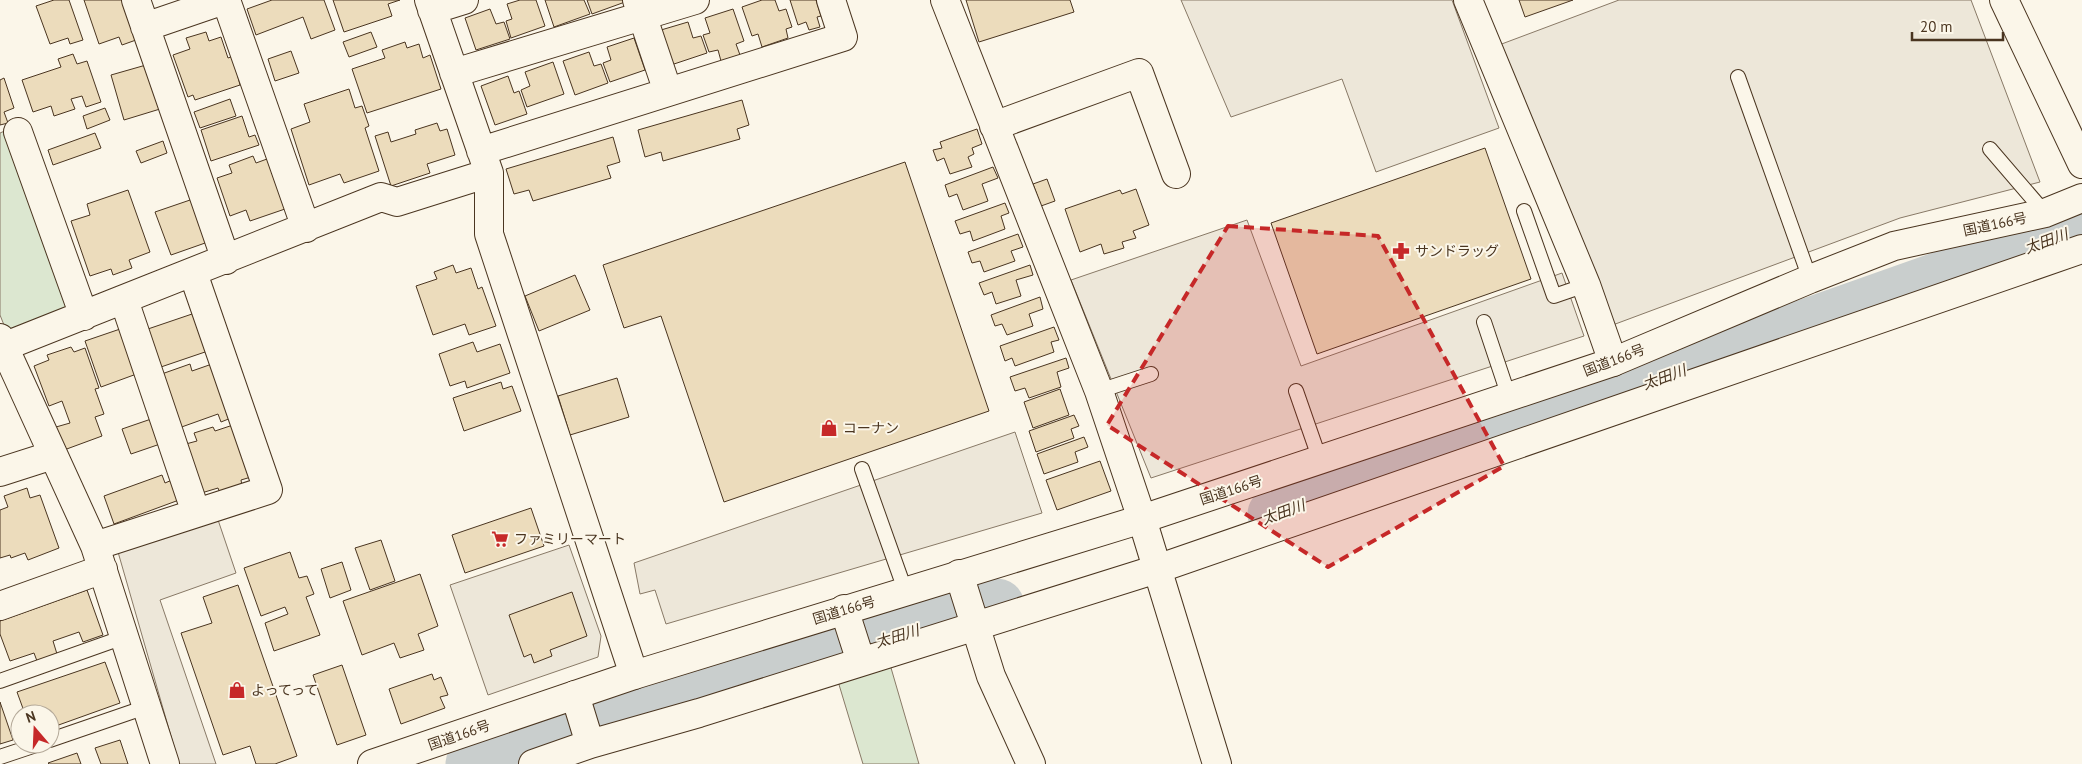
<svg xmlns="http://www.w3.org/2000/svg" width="2082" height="764" font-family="'PT Sans','Noto Sans JP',sans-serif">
  <rect width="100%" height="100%" fill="#fbf6e9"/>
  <path fill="#dce7d0" stroke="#887966" d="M7 130 68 311 8 335 0 315V133Z
    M889 661 919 764H863L837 678Z"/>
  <path fill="#ede7d9" stroke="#887966" d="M1181 0H1452L1499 128 1376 172 1342 79 1231 117Z
    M1619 0H1971L2040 182 1900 218 1610 326 1499 45Z
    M1247 220 1301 366 1562 273 1584 336 1151 478 1071 280Z
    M1015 432 1042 513 666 624 655 590 640 594 634 563Z
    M215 511 236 573 160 600 216 764H179L116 545Z
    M569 545 601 636 598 657 488 695 450 585Z"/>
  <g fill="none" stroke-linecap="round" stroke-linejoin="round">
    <path stroke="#c9cecd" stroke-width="55" d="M1275 514 2082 229
      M473 764 997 606"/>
  </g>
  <path fill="#ecdcbc" stroke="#4a3520" d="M54 0H69L83 40 70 44 68 38 50 44 36 6Z
    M84 0H122L136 40 122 45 119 37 99 44Z
    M272 0H324L335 30 311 39 303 17 256 35 247 9Z
    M333 0H400L388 4 392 16 344 32Z
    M520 0H536L545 26 511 38 506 21 512 19 507 4Z
    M545 0H584L590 14 554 27Z
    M587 0H624L625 2 592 14Z
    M762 0H775L779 11 786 9 792 27 786 29 788 38 762 47 758 34 752 36 742 7Z
    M790 0H816L821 16 817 17 820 27 809 30 806 22 798 25Z
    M966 0H1070L1074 12 979 42Z
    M1519 0H1573L1525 17Z
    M490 9 496 24 504 22 510 39 476 50 465 18Z
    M733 9 744 41 736 44 740 55 721 61 718 50 709 52 703 35 710 33 705 18Z
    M688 22 693 38 701 36 707 53 671 65 661 30Z
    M206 32 209 41 221 37 228 58 236 55 243 75 238 77 240 85 195 100 193 95 188 97 173 55 190 49 186 38Z
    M371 32 377 47 349 57 343 42Z
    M634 38 645 70 610 82 603 63 611 60 607 47Z
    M405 42 407 48 419 44 423 58 430 55 441 89 367 113 352 69 385 58 382 50Z
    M291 51 299 73 275 81 268 59Z
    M589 52 594 66 601 64 608 83 575 95 563 61Z
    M73 54 77 64 87 61 101 102 86 107 82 96 71 99 75 109 54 116 51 106 33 112 22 80 61 67 58 59Z
    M553 62 564 94 527 107 521 90 530 86 525 72Z
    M146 65 160 109 124 120 111 75Z
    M508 76 514 93 519 91 527 114 495 125 481 86Z
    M4 78 14 108 4 112 8 123 0 125V80Z
    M349 89 355 108 362 106 369 126 365 128 379 171 344 183 340 174 309 185 291 129 310 122 304 104Z
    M230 99 236 116 200 128 194 112Z
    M742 100 749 125 737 129 740 139 663 161 661 152 645 157 638 130Z
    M105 108 110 120 87 129 83 116Z
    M242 116 249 137 255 135 259 145 211 161 201 130Z
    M437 123 440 131 447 129 455 155 427 164 430 173 391 186 375 136 388 132 391 142 416 134 415 130Z
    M977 129 982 144 972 148 974 154 968 157 972 167 950 174 944 158 937 161 933 150 942 148 940 142Z
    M95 133 101 148 53 165 48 150Z
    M613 137 620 162 607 166 611 178 533 201 529 190 514 194 506 169Z
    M163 141 167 153 141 163 136 151Z
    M1485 148 1531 279 1317 354 1271 223Z
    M253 156 256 163 267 159 285 209 250 221 246 210 230 216 217 178 232 173 229 165Z
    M905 162 989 411 724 502 661 316 624 328 603 265Z
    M993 167 998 178 982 184 988 201 963 210 957 194 949 197 945 185Z
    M1047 179 1055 201 1041 206 1033 184Z
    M1136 189 1149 225 1133 231 1136 238 1122 242 1124 248 1104 254 1101 244 1080 252 1065 209 1120 190 1122 194Z
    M128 190 150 252 129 260 132 268 113 275 111 269 90 276 71 221 90 215 87 204Z
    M193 199 208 242 171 255 155 212Z
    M1005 203 1009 213 1001 216 1005 229 973 241 970 231 960 234 955 221Z
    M1018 234 1023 247 1011 251 1015 261 984 272 980 261 972 263 968 252Z
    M453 265 456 273 471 268 478 289 482 287 496 326 469 335 465 324 433 335 416 286 437 279 434 272Z
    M1030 265 1033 275 1016 280 1021 296 996 304 992 292 984 295 979 283Z
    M575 275 590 310 539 331 525 296Z
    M1040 297 1043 309 1029 314 1033 326 1007 335 1002 324 995 326 991 315Z
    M195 313 208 351 155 369 142 331Z
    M126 327 142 372 101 387 85 341Z
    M1054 327 1059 340 1051 342 1054 352 1015 366 1012 358 1005 361 1000 346Z
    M473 342 477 352 500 344 510 373 467 388 465 381 450 386 439 354Z
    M71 347 74 352 85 348 99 388 95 389 104 414 95 417 102 436 64 450 56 427 70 423 62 401 49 406 34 366 49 360 47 355Z
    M1066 358 1069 368 1057 372 1061 387 1029 398 1025 388 1015 391 1010 377Z
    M190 364 192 371 212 364 231 418 221 422 218 414 176 429 156 376Z
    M617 378 629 417 570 435 558 396Z
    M501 382 503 389 512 386 521 411 464 431 453 398Z
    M1060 389 1069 415 1033 428 1024 402Z
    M1074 415 1079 426 1071 429 1074 438 1036 452 1029 431Z
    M157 417 166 442 131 454 122 429Z
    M233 425 251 477 241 480 242 486 220 493 218 488 198 494 182 445 197 441 194 433 213 427 215 431Z
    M1084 437 1088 447 1075 452 1078 462 1044 474 1037 454Z
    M1100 461 1111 491 1057 510 1046 480Z
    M162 475 165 483 172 480 179 500 114 524 104 496Z
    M27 488 30 498 40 495 59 548 28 560 25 553 11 558 10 555 0 558V510L8 507 4 496Z
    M531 508 544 546 465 573 452 535Z
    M381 540 395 581 370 590 355 548Z
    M290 552 299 578 307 576 314 594 306 597 320 635 274 651 265 623 288 614 285 607 261 616 244 568Z
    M342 562 351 590 330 598 321 569Z
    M420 574 438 626 418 634 424 650 400 658 394 643 362 655 343 601Z
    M238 585 297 756 275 764H256L250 746 223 755 181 633 212 623 203 597Z
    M87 590 103 635 83 642 79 632 53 641 57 654 37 661 34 653 10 661 0 634V621Z
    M572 592 587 636 550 650 552 656 534 663 531 654 524 657 509 615Z
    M105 662 120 703 53 727 52 722H50V714H25L17 692Z
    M342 665 366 735 337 745 313 675Z
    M432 674 434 680 441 677 448 695 440 697 445 708 401 724 389 689Z
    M0 702 13 740 0 744Z
    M120 740 128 764H101L95 748Z
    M77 753 81 764H49L48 763Z"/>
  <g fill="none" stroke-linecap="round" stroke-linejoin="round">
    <g stroke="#4a3520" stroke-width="16">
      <path id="service" d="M1738 77 1810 279
        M1990 149 2045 213
        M1524 211 1554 296 1586 285
        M1484 322 1509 397
        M1099 391 1151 374
        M1296 391 1320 460
        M862 469 905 590
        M0 681 124 637
        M50 740 146 707
        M0 757 39 744"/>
    </g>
    <g stroke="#4a3520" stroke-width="30">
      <path id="minor" d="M136 0 226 260
        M226 0 306 228
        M429 0 489 173V234L634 675
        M637 0 668 92
        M945 0 1099 391 1142 519
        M1468 0 1586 285 1613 362
        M2004 0 2082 164
        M432 10 464 0
        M145 27 224 0
        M454 73 695 0
        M994 126 1139 73 1176 174
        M18 132 84 316
        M481 151 843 37 831 0
        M124 300 196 513
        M0 338 95 546 165 764
        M3 347 381 197 397 202 489 173
        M0 472 53 455
        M95 546 268 490 193 273
        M959 574 991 676 1031 764
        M0 606 103 569
        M844 609 861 662
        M575 695 590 744
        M533 764 590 744 699 713 1157 569 2082 249"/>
    </g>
    <g stroke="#4a3520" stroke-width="30">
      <path id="tertiary" d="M1142 519 1217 764"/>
    </g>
    <g stroke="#4a3520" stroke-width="30">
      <path id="trunk" d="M372 764 634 675 1142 519 1613 362 1810 279 1894 246 2045 213 2082 198"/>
    </g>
    <use href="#service" stroke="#fbf6e9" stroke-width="14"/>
    <use href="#minor" stroke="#fbf6e9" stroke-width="28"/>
    <use href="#tertiary" stroke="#fbf6e9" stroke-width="28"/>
    <use href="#trunk" stroke="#fbf6e9" stroke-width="28"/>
  </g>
  <path fill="#c62828" fill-opacity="0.2" stroke="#c62828" stroke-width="4" stroke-dasharray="10 6" stroke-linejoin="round" d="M1228 226 1378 236 1504 466 1328 567 1107 425Z"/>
  <defs>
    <g id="pharmacy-bare" transform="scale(1.35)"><path d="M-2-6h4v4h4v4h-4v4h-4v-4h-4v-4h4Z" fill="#c62828" stroke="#fbf6e9" stroke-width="2.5" paint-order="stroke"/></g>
    <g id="shop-bare" transform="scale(1.35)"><path d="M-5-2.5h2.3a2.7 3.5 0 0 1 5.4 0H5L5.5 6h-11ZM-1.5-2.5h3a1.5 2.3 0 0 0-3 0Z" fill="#c62828" stroke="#fbf6e9" stroke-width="2.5" paint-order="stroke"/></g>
    <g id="supermarket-bare" transform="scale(1.35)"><path d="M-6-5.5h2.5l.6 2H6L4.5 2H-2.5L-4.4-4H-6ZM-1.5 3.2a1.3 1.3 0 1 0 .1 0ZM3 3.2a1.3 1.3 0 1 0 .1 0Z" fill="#c62828" stroke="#fbf6e9" stroke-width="2.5" paint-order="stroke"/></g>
  </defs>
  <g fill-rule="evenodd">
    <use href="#pharmacy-bare" x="1401" y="251"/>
    <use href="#shop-bare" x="829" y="428"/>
    <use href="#supermarket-bare" x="500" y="539"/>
    <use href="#shop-bare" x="237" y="690"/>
  </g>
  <g text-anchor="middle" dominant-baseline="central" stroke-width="4" stroke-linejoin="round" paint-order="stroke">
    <g font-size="14" fill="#4a3520" stroke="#fbf6e9">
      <text transform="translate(1995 224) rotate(-12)">国道166号</text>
      <text transform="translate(1614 360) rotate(-21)">国道166号</text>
      <text transform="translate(1231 490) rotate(-18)">国道166号</text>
      <text transform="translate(844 610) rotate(-17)">国道166号</text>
      <text transform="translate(459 735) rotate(-19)">国道166号</text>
    </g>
    <g font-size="14" fill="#4a3520" stroke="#fbf6e9" text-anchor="start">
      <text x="1415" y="251">サンドラッグ</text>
      <text x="843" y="428">コーナン</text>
      <text x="514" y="539">ファミリーマート</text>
      <text x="251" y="690">よってって</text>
    </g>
    <g font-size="15" font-style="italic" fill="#4a3520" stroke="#fbf6e9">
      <text transform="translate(2046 241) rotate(-20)">太田川</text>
      <text transform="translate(1664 377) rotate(-20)">太田川</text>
      <text transform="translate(1283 512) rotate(-20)">太田川</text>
      <text transform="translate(897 636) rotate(-17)">太田川</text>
    </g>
  </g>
  <g transform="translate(35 729) rotate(341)"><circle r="24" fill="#fbf6e9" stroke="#b4a999"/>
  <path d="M0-4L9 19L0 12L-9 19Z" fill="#c62828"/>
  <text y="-8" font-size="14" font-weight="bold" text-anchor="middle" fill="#4a3520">N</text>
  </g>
  <path d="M1912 32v8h91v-8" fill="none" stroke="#4a3520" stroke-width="2.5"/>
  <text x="1920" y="32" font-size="15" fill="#4a3520" stroke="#fbf6e9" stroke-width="4" paint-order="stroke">20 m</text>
</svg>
